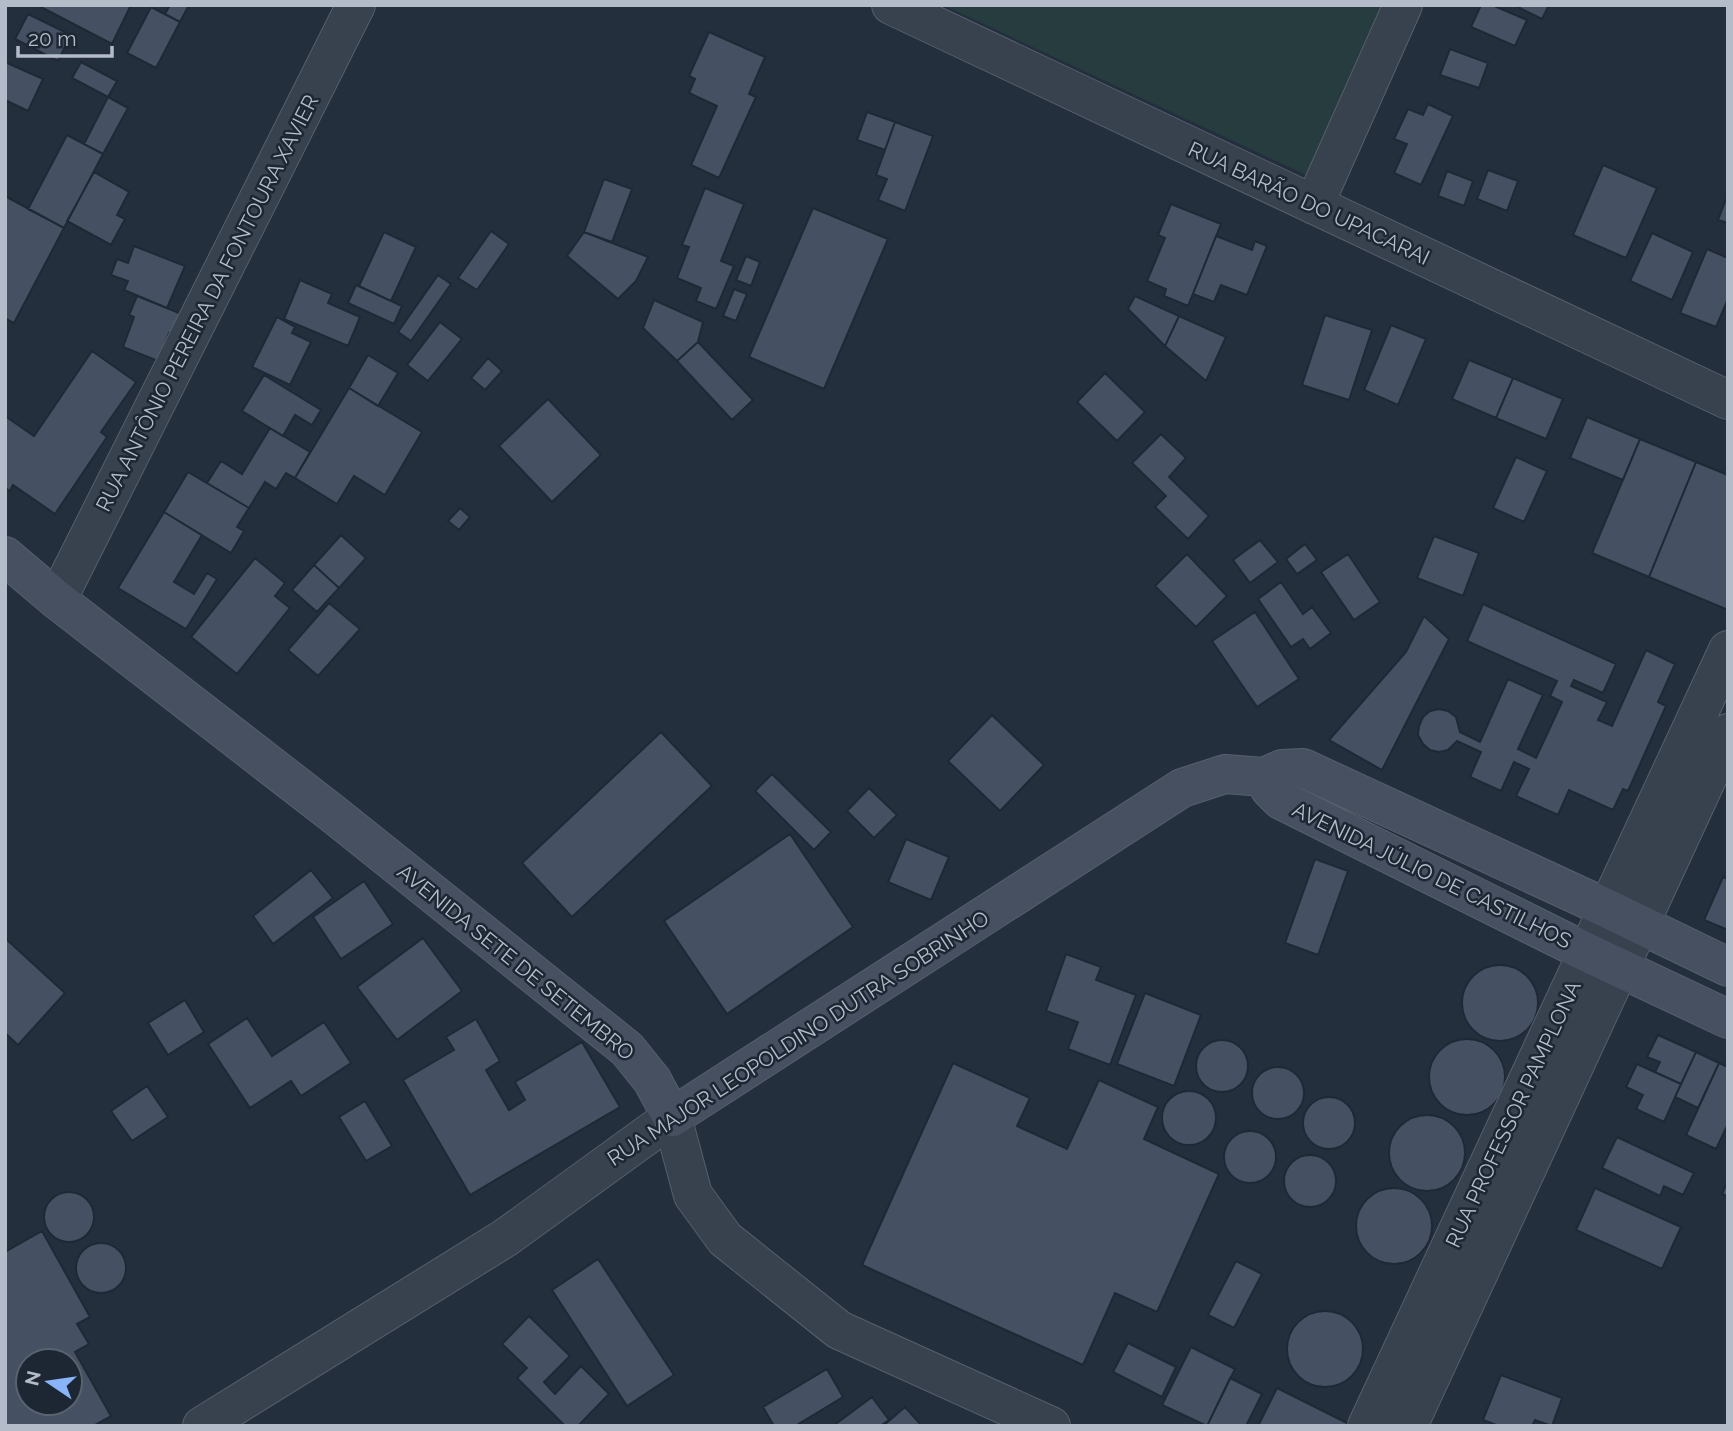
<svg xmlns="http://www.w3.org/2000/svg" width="1733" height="1431" font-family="Raleway,sans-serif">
  <rect width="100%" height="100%" fill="#242f3e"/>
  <path fill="#263c3f" d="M943 5H1392L1317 180Z"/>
  <path fill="#455162" stroke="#1f2835" stroke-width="2" fill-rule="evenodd" d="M37 5H131L112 44Z
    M170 5H189L180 22 165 14Z
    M1481 5H1492L1527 20 1515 46 1471 27Z
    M1514 5H1549L1542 19Z
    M151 7 180 22 156 68 127 53Z
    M28 14 71 35 58 61 15 39Z
    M709 32 765 57 749 94 756 97 719 178 691 165 717 106 689 93 695 79 689 76Z
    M1450 49 1488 63 1479 88 1440 75Z
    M5 62 43 79 28 111 5 100Z
    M81 62 117 81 108 97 72 78Z
    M108 97 128 108 103 154 84 144Z
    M1428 104 1453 116 1421 185 1394 173 1407 144 1394 139 1408 109 1423 115Z
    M867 112 895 122 885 150 857 140Z
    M895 122 933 136 905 211 878 200 887 179 876 175Z
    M67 135 103 154 64 228 28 209Z
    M1603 165 1657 188 1626 258 1573 235Z
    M1488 170 1518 181 1507 211 1477 199Z
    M1447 171 1473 181 1464 206 1438 196Z
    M94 172 129 192 117 215 125 219 111 245 67 221Z
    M604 179 632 189 612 242 584 232Z
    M705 188 744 204 721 261 734 266 716 309 696 301 701 288 677 278 689 247 682 245Z
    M1728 194V223L1718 220Z
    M5 196 64 228 14 323 5 318Z
    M1171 204 1221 224 1188 306 1164 296 1166 289 1147 281 1165 238 1158 235Z
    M813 208 888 239 824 389 749 357Z
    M491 231 509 244 477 290 458 278Z
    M384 232 416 247 391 301 359 286Z
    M584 232 648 257 636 281 618 299 567 256Z
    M1652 233 1693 252 1672 300 1630 281Z
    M1216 236 1252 250 1255 241 1267 246 1247 295 1221 285 1214 302 1193 294Z
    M134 246 185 266 167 308 124 290 128 281 111 275 117 259 128 263Z
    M1707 249 1728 258V299L1716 327 1680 313Z
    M746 256 760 262 751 286 736 280Z
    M438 275 451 284 411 341 398 332Z
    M300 280 332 294 328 303 360 317 348 346 284 319Z
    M356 285 402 306 394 324 348 303Z
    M734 289 747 294 736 321 723 316Z
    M137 296 184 315 175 336 169 333 158 361 123 347 134 317 129 315Z
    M1135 296 1179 316 1165 346 1128 309Z
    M654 300 703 322 698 342 677 361 643 328Z
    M1325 315 1372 330 1349 400 1302 385Z
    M1179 316 1226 337 1206 381 1165 346Z
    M277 317 295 327 292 333 311 342 290 385 252 367Z
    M440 322 462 339 428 381 407 365Z
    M1391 325 1426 339 1398 405 1364 390Z
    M698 342 753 400 732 420 677 361Z
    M92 351 136 382 101 432 107 437 55 514 13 485 10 491 5 488V416L34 436Z
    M368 355 398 373 378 406 349 388Z
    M488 358 502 371 485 390 471 378Z
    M1469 360 1513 378 1496 418 1452 399Z
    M1105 373 1145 412 1117 441 1077 402Z
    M264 375 321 410 312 425 295 415 283 436 242 411Z
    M1513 378 1563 399 1546 439 1496 418Z
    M349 388 422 432 385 495 354 476 337 504 295 478Z
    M548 399 601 455 552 502 499 446Z
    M1587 417 1640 439 1623 480 1570 458Z
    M270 428 310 452 295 478 286 473 276 489 265 482 249 508 207 483 221 461 242 474Z
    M1161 434 1186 458 1169 477 1209 516 1188 539 1155 507 1166 496 1132 463Z
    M1640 439 1696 462 1649 577 1592 553Z
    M1516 457 1547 471 1524 522 1493 508Z
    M1696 462 1728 475V610L1649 577Z
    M188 472 249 508 237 527 244 531 231 553 164 512Z
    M460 508 470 517 459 530 448 521Z
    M164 512 202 535 174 582 194 594 207 573 217 579 186 629 118 588Z
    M341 535 366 558 339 588 314 565Z
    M1434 536 1479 553 1463 596 1417 578Z
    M1260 540 1278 562 1250 583 1233 560Z
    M1305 544 1317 560 1297 574 1286 559Z
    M1187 554 1227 596 1196 627 1155 586Z
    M1348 554 1380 602 1354 620 1321 572Z
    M255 558 285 583 275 596 290 608 237 674 191 637Z
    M314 565 339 588 317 612 292 590Z
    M1281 582 1303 614 1312 607 1331 633 1310 649 1303 639 1291 647 1258 599Z
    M329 603 360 629 318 676 288 650Z
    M1483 604 1616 664 1603 693 1574 680 1571 686 1607 702 1598 720 1612 726 1646 650 1675 664 1658 702 1666 706 1628 791 1623 789 1613 810 1569 790 1558 815 1516 796 1529 769 1514 762 1501 791 1470 777 1481 752 1457 741 1448 750 1439 752 1430 750 1423 744 1418 735 1419 726 1423 717 1430 711 1439 709 1448 711 1456 717 1460 732 1480 742 1508 679 1543 695 1518 749 1536 758 1562 702 1550 696 1557 681 1467 641Z
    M1255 612 1299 679 1257 707 1212 641Z
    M1424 616 1449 639 1382 770 1329 740 1406 652Z
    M992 715 1044 765 1000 811 948 761Z
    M661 732 712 786 572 917 522 863Z
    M772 774 831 832 814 850 755 791Z
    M869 788 897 815 874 838 847 811Z
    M790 834 853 927 727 1014 664 921Z
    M906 839 949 857 931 900 888 882Z
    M1315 859 1348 871 1318 955 1285 943Z
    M311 870 333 898 273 944 253 916Z
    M1723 877 1728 879V930L1704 920Z
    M364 881 393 924 341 959 313 917Z
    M5 938 65 993 18 1045 5 1033Z
    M423 938 462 991 397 1040 357 987Z
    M1066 954 1101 967 1096 980 1136 995 1110 1065 1068 1049 1078 1022 1046 1011Z
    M1462 1003a38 38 0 1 1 76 0a38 38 0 1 1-76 0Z
    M1145 993 1201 1015 1174 1086 1117 1064Z
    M185 1000 204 1032 168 1055 148 1023Z
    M247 1018 272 1056 324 1022 351 1063 301 1096 291 1081 250 1108 208 1044Z
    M476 1019 500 1061 486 1070 509 1110 525 1100 515 1082 582 1042 620 1107 470 1195 403 1080 454 1050 446 1037Z
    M1658 1035 1696 1052 1681 1084 1655 1072 1660 1062 1647 1057Z
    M1429 1077a38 38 0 1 1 76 0a38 38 0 1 1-76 0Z
    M1196 1066a26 26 0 1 1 52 0a26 26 0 1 1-52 0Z
    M1696 1052 1719 1063 1698 1108 1675 1097Z
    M953 1063 1030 1098 1017 1126 1067 1149 1099 1080 1158 1107 1144 1139 1219 1174 1157 1312 1115 1293 1083 1365 862 1265Z
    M1719 1063 1728 1067V1124L1716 1149 1686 1135Z
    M1637 1064 1681 1084 1664 1122 1636 1109 1643 1095 1626 1087Z
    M1252 1093a26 26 0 1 1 52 0a26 26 0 1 1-52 0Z
    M147 1086 168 1117 132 1141 111 1111Z
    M1162 1118a27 27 0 1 1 54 0a27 27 0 1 1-54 0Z
    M1303 1123a26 26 0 1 1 52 0a26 26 0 1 1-52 0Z
    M365 1101 392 1146 366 1161 339 1117Z
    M1389 1153a38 38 0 1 1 76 0a38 38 0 1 1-76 0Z
    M1224 1157a26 26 0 1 1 52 0a26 26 0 1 1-52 0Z
    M1617 1137 1694 1173 1683 1195 1664 1186 1660 1196 1602 1168Z
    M1284 1181a26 26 0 1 1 52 0a26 26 0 1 1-52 0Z
    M1728 1180V1197L1722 1194Z
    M1356 1226a38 38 0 1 1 76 0a38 38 0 1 1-76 0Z
    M1595 1188 1681 1227 1662 1269 1576 1230Z
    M44 1217a25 25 0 1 1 50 0a25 25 0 1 1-50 0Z
    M42 1231 90 1317 77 1324 89 1344 75 1352 111 1416 93 1426H7L5 1422V1252ZM28 1361H70V1403H28Z
    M76 1268a25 25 0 1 1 50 0a25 25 0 1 1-50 0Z
    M598 1259 674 1375 627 1406 552 1290Z
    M1236 1261 1262 1274 1234 1328 1208 1315Z
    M1287 1349a38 38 0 1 1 76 0a38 38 0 1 1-76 0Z
    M529 1316 570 1356 544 1382 555 1394 581 1366 609 1394 578 1426H565L517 1378 527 1368 502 1344Z
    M1128 1343 1176 1367 1162 1397 1113 1372Z
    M1191 1347 1235 1369 1207 1426 1162 1405Z
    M827 1369 843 1397 795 1426H774L763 1407Z
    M1501 1375 1562 1398 1552 1426 1535 1420 1532 1426H1499L1483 1420Z
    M1230 1378 1262 1394 1246 1426H1207Z
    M1277 1388 1349 1424 1348 1426H1258Z
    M872 1397 889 1420 880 1426H833Z
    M905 1407 922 1426H883Z"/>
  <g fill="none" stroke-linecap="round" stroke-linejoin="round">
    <g stroke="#565f6c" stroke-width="40">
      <path id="street" d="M891 5 1728 400
        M1314 205 1403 5
        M57 600 356 5
        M202 1426 505 1238 672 1117 693 1195 725 1239 839 1330 1051 1426
        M1367 1426 1728 650
        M1408 1426 1728 733"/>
    </g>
    <g stroke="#565f6c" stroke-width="40">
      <path id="secondary" d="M5 556 57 600 332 813 627 1049 652 1080 672 1117 1182 788 1225 774 1264 777
        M1264 777 1270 789 1281 800 1588 953 1728 1019
        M1264 777 1282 769 1303 768 1606 908 1728 967"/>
    </g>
    <use href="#street" stroke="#38414e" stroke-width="38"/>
    <use href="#secondary" stroke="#465061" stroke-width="38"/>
  </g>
  <g text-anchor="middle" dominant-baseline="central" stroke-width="5" stroke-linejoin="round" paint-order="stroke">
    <g font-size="21" fill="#b4bcc9" stroke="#1d2633">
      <text transform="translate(1309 203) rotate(25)">RUA BARÃO DO UPACARAI</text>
      <text transform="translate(207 303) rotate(-63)">RUA ANTÔNIO PEREIRA DA FONTOURA XAVIER</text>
      <text transform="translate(1432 875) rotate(26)">AVENIDA JÚLIO DE CASTILHOS</text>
      <text transform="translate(516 962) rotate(39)">AVENIDA SETE DE SETEMBRO</text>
      <text transform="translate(798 1038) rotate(-33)">RUA MAJOR LEOPOLDINO DUTRA SOBRINHO</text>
      <text transform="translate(1513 1114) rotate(-65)">RUA PROFESSOR PAMPLONA</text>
    </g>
  </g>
  <rect width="1733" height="1431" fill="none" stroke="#b4bcc9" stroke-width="14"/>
  <g transform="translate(49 1382) rotate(283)"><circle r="33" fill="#1d2633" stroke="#59626f" stroke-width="2"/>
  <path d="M0-5L12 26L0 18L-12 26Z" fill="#8ab4f8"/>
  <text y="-10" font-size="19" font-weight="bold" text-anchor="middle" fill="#b4bcc9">N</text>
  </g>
  <path d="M18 46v10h94v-10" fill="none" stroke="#b4bcc9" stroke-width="3.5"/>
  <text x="28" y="46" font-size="21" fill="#b4bcc9" stroke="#1d2633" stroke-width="5" paint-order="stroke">20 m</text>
</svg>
